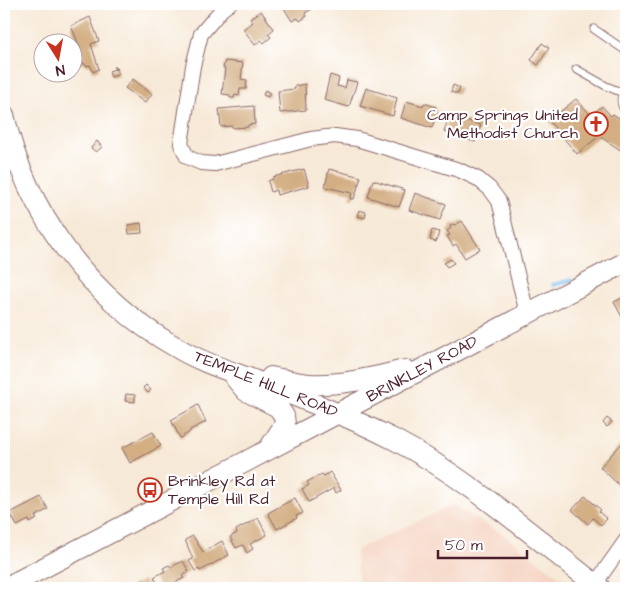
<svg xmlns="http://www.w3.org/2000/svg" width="630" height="592" font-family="'Architects Daughter',sans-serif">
  <rect width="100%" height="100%" fill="#fff"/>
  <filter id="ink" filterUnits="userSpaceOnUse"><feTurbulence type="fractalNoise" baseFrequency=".02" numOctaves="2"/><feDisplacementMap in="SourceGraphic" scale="10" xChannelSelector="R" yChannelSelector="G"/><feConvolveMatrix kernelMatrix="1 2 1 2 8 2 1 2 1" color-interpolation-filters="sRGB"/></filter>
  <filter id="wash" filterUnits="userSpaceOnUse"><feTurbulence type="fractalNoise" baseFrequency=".0096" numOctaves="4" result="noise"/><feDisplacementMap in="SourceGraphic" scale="20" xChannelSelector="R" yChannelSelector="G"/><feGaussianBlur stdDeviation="1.12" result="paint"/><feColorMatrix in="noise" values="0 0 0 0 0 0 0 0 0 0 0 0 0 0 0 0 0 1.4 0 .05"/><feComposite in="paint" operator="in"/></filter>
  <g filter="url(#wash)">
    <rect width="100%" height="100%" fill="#f7e9d7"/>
    <path fill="#f5d3c1" d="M453 505 507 537 574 588H359L356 550Z"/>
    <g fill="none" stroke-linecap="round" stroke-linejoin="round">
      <path stroke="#78beef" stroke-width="4" d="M553 285 571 280"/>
    </g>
    <g id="blocks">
      <path fill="#d3ae83" d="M284 4H308L312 9 305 13 307 16 300 21 298 18 292 21 282 5Z
        M261 11 274 29 268 34 271 37 264 43 261 40 255 45 243 29 253 22 250 19Z
        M90 17 99 41 91 44 99 69 93 72 90 65 86 66 84 63 72 68V53L81 50 71 26Z
        M542 43 549 48 538 65 531 60Z
        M225 61 243 63 241 79 247 80 246 89H240L239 96 235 95 234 98H230V95L222 94 225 68H223Z
        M114 67H116L118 75 111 77 109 71 115 69Z
        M330 75 339 78 337 86 345 88 347 80 357 82 349 107 324 100Z
        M133 79 152 94 145 103 125 88Z
        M305 84 306 110 280 113 278 91 295 89V86Z
        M453 85 460 88 458 94 451 92Z
        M366 88 397 98 393 116 360 106Z
        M265 90 270 93 268 97 263 95Z
        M576 99 591 115 602 106 611 116 613 114 626 123V151H622L599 136 577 154 549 121Z
        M406 101 423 106 424 103 436 107 435 110 437 111 432 128 401 118Z
        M254 106 255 124 248 125V127L233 128 232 126 221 127 219 109Z
        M449 115 481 125 475 142 444 132Z
        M97 141 102 147 96 152 91 148Z
        M304 169 309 186 277 195 276 190 271 192 268 181 273 179V177Z
        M329 169 361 177 354 199H350L352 193 325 187Z
        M373 180 405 190 399 207 368 197Z
        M415 193 446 204 440 220 409 210Z
        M359 210 366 212 365 218 357 216Z
        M462 221 480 249 465 258 456 244 453 246 447 236 450 235 447 231 451 228 450 226 453 224 455 225Z
        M141 223 142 233 129 234 128 225Z
        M432 230 439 232 436 242 430 240Z
        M451 259 454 263 447 267 444 263Z
        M626 296V315L622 317 614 302Z
        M146 385 151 390 148 393 143 388Z
        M126 394 135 395V402L125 401Z
        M198 405 206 422 190 430V432L180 438 171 420Z
        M607 418 612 422 607 427 603 423Z
        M153 432 161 446 130 463 122 448Z
        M623 442 626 445V466L622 470 626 474V483L622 488 600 467Z
        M330 472 341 490 336 493 334 488 309 502 302 489 309 485 307 482 322 474 324 476Z
        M585 496 601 510 599 512 607 519 601 525 593 518 588 524 572 510Z
        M41 497 48 509 35 517 37 519 30 523 29 520 17 526 10 513Z
        M295 498 303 513 296 516 297 518 277 529 268 513Z
        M4 518 10 529 4 533Z
        M258 518 267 535 250 544 253 549 247 553 243 545 236 548 230 537 237 533 236 530Z
        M193 536 203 552 222 541 229 555 200 571 199 569 195 571 189 561 193 559 185 540Z
        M183 561 189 572 182 576 184 578 165 588H160L154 577 165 571 163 568 169 565 171 567Z
        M144 580 148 588H131L134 587 133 585Z"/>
    </g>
  </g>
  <g filter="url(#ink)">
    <use href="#blocks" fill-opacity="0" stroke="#876667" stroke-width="1"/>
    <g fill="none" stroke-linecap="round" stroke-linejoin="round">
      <g stroke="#876667" stroke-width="9">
        <path id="lane" d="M594 29 626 51
          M576 69 606 86 623 93
          M626 89C619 97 620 105 626 112"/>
      </g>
      <g stroke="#876667" stroke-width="16">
        <path id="street" d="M229 4 222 9 201 34 193 66 181 144 187 157 201 163 215 164 311 139 335 136 357 139 459 170 478 179 490 189 499 201 527 313
          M595 584 626 540"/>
      </g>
      <g stroke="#876667" stroke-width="22">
        <path id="secondary" d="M4 115C26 212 89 298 176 347 200 362 230 371 256 381 303 399 350 417 395 440 469 479 534 537 600 588
          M271 377C283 379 296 383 309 384 341 386 374 377 405 370
          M235 378 246 391 278 407 284 416 285 424 270 447
          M5 588C213 481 418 369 626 262"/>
      </g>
      <use href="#lane" stroke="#fff" stroke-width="7"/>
      <use href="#street" stroke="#fff" stroke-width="14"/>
      <use href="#secondary" stroke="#fff" stroke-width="20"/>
    </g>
  </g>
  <defs>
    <g id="church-ring" transform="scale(1.25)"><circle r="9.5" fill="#fff" stroke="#c8321e" stroke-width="1.5"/><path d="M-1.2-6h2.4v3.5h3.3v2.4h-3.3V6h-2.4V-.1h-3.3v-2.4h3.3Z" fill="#c8321e"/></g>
    <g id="bus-ring" transform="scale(1.25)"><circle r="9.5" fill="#fff" stroke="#c8321e" stroke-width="1.5"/><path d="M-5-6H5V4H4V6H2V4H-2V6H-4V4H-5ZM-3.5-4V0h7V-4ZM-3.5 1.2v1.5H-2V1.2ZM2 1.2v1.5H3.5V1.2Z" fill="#c8321e"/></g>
  </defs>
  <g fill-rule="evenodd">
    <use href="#church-ring" x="596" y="124"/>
    <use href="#bus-ring" x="150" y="490"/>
  </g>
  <g text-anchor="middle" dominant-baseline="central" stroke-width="4.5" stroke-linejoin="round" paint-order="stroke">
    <g font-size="16" fill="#4a1f2b" stroke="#fff" text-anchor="end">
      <text x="578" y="115">Camp Springs United<tspan x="578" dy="18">Methodist Church</tspan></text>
      <text x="168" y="481" text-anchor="start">Brinkley Rd at<tspan x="168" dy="18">Temple Hill Rd</tspan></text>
    </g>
    <g font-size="16" fill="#4a1f2b" stroke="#fff">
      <text transform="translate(422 369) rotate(-28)">BRINKLEY ROAD</text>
      <text transform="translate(266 384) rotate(22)">TEMPLE HILL ROAD</text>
    </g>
  </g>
  <rect width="630" height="592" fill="none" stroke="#fff" stroke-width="20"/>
  <g transform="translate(58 58) rotate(169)"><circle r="24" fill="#ffffff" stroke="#b7a5aa"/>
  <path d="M0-4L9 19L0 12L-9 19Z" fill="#c8321e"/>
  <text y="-8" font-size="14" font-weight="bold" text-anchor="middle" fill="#4a1f2b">N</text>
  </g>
  <path d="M438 550v8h89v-8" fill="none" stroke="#4a1f2b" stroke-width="2.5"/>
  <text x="445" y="550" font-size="15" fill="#4a1f2b" stroke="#ffffff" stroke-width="4" paint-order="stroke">50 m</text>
</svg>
